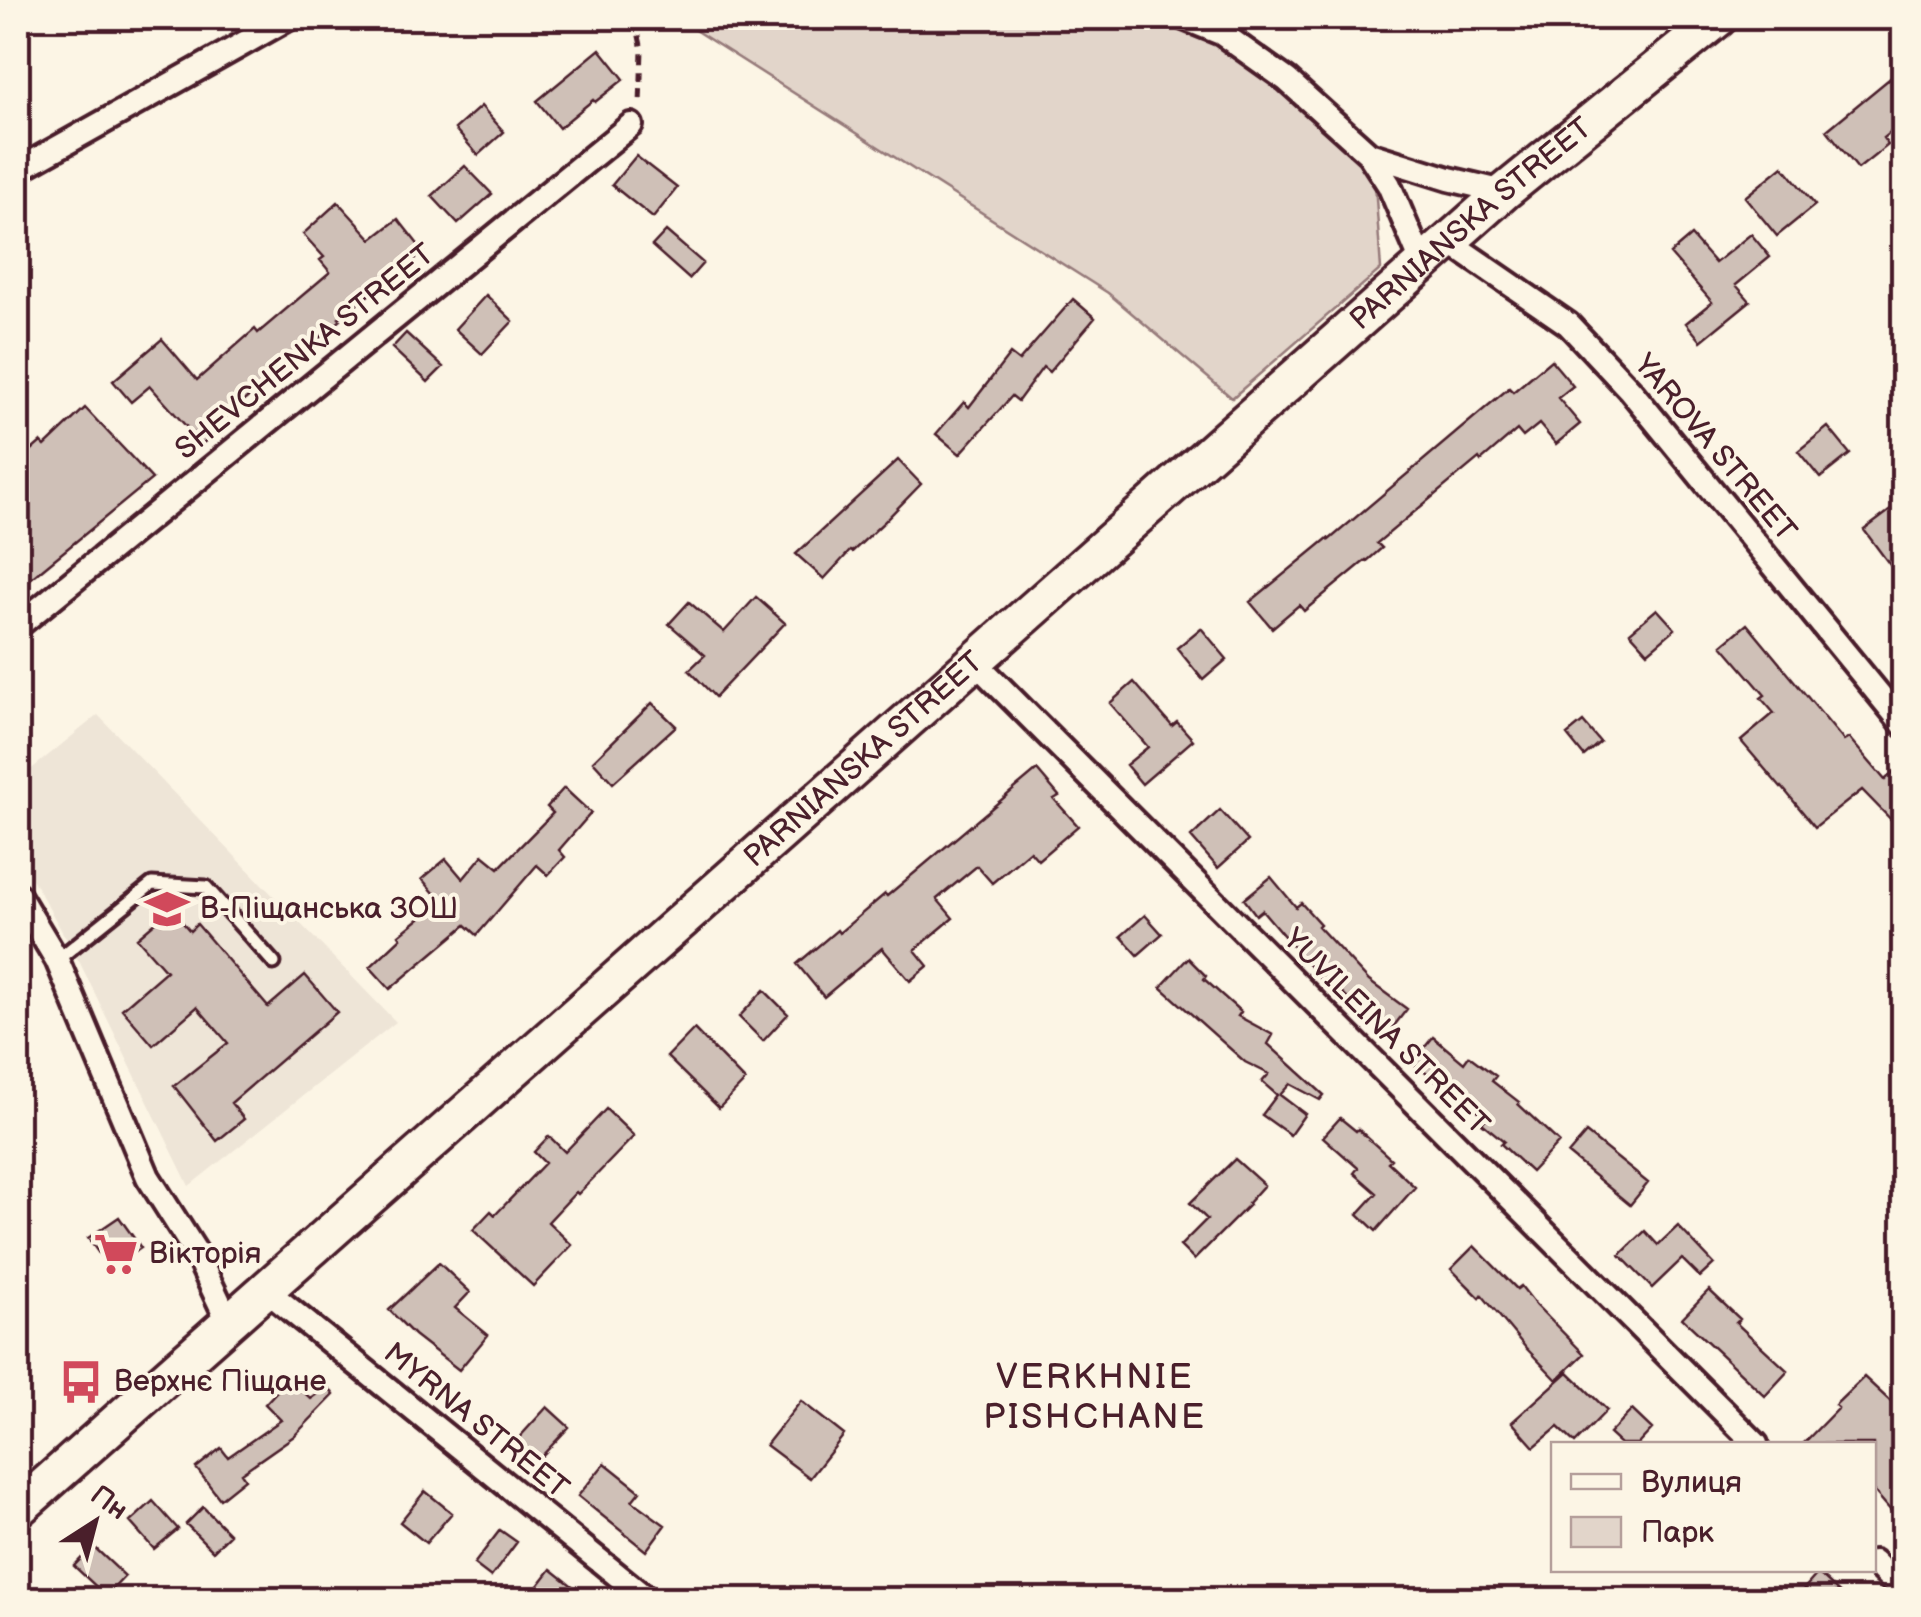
<svg xmlns="http://www.w3.org/2000/svg" width="1921" height="1617" font-family="'Balsamiq Sans',sans-serif">
  <rect width="100%" height="100%" fill="#fcf5e5"/>
  <filter id="ink" filterUnits="userSpaceOnUse"><feTurbulence type="fractalNoise" baseFrequency=".01" numOctaves="2"/><feDisplacementMap in="SourceGraphic" scale="20" xChannelSelector="R" yChannelSelector="G"/><feConvolveMatrix kernelMatrix="1 2 1 2 8 2 1 2 1" color-interpolation-filters="sRGB"/></filter>
  <g filter="url(#ink)">
    <path fill="#eee5d7" d="M98 715 396 1022 189 1186 80 963 18 854V780Z"/>
    <path fill="#e2d5ca" stroke="#967a7a" stroke-width="2.5" d="M676 18H1184L1369 154 1375 184 1381 269 1232 398 1108 293Z"/>
    <path fill="#cfc0b7" stroke="#4a1f2b" stroke-width="2.5" d="M600 49 624 79 595 102 593 100 559 128 537 101Z
      M1894 75 1904 87V121L1883 138 1888 145 1858 169 1827 130Z
      M481 106 504 132 478 155 455 129Z
      M636 156 677 188 653 218 612 185Z
      M465 166 492 194 458 224 432 196Z
      M1783 166 1815 205 1777 236 1745 197Z
      M338 202 372 239 398 219 424 252 339 318 341 320 309 347 308 345 222 420 225 424 202 444 150 386 131 402 113 381 162 339 197 380 255 329 258 333 330 272 320 260 324 257 303 234Z
      M666 231 703 263 689 279 652 246Z
      M1751 234 1770 257 1736 285 1750 301 1701 341 1686 323 1712 302 1670 254 1691 236 1715 263Z
      M486 295 513 321 482 354 455 329Z
      M1073 299 1095 318 1049 372 1043 367 1018 401 1012 396 960 454 936 434 964 402 969 407 1010 354 1019 361Z
      M406 333 443 367 428 382 392 348Z
      M1551 360 1573 386 1558 398 1580 424 1556 444 1539 424 1523 437 1517 430 1481 461 1479 458 1377 543 1382 548 1367 561 1366 560 1304 611 1299 605 1272 628 1250 602 1328 538 1329 540 1509 388 1513 392Z
      M85 408 152 479 18 589V462L41 442 45 446Z
      M1828 427 1850 454 1820 478 1798 451Z
      M898 460 921 484 884 522 852 552 850 551 824 579 796 554Z
      M1892 509 1904 524V554L1890 565 1864 530Z
      M756 597 785 623 715 697 689 670 705 655 669 624 689 602 724 632Z
      M1657 609 1675 629 1648 652 1630 632Z
      M1747 624 1844 741 1849 738 1885 780 1904 762V833L1862 790 1815 827 1782 787 1781 788 1741 741 1774 713 1761 698 1765 695 1722 645Z
      M1201 628 1227 659 1203 680 1177 648Z
      M1134 682 1172 726 1177 722 1193 740 1142 784 1126 765 1148 747 1110 703Z
      M652 703 676 726 613 783 593 761Z
      M1583 722 1600 742 1584 756 1567 735Z
      M1037 770 1059 796 1054 799 1078 826 1038 860 1030 851 992 883 977 866 937 899 953 918 915 950 928 966 910 981 882 948 824 997 797 964 837 930 839 933 885 894 887 896Z
      M564 788 591 813 559 850 565 857 548 875 537 865 477 935 466 925 390 989 370 967 401 938 399 935 441 901 422 879 446 859 463 879 483 855 499 868 553 813 547 807Z
      M1220 810 1248 841 1218 868 1191 837Z
      M1271 877 1296 907 1301 903 1320 924 1318 926 1369 981 1407 1009 1390 1031 1354 1005 1327 979 1324 983 1262 910 1256 915 1244 899Z
      M171 909 190 931 197 924 268 1007 305 975 337 1012 231 1103 244 1119 217 1141 174 1086 228 1043 197 1007 153 1045 122 1009 166 971 137 938Z
      M1145 915 1162 934 1138 955 1121 936Z
      M1188 958 1206 976 1204 979 1241 1012 1238 1016 1273 1035 1268 1044 1324 1095 1320 1100 1290 1084 1280 1095 1305 1114 1290 1135 1262 1115 1277 1095 1262 1082 1269 1074 1245 1062 1161 987Z
      M764 990 788 1014 763 1041 739 1017Z
      M694 1029 745 1081 719 1108 667 1057Z
      M1433 1037 1464 1063 1469 1056 1496 1076 1492 1081 1519 1102 1518 1104 1559 1142 1531 1172 1501 1144 1504 1141 1482 1123 1487 1117 1412 1063Z
      M606 1109 634 1136 578 1194 576 1192 548 1222 572 1245 533 1286 473 1230 491 1211 495 1215 545 1163 534 1152 549 1136 565 1152Z
      M1340 1118 1356 1131 1358 1129 1391 1159 1388 1162 1415 1187 1376 1231 1358 1214 1377 1193 1354 1173 1358 1168 1323 1137Z
      M1586 1133 1648 1183 1630 1205 1568 1154Z
      M1235 1159 1264 1185 1248 1203 1249 1205 1194 1260 1180 1246 1207 1219 1190 1203Z
      M119 1217 141 1248 110 1269 88 1238Z
      M1678 1226 1714 1264 1700 1277 1682 1259 1652 1288 1620 1255 1645 1231 1658 1245Z
      M1474 1246 1517 1289 1521 1286 1535 1304 1584 1354 1557 1380 1526 1348 1482 1295 1480 1298 1451 1269Z
      M439 1263 470 1292 455 1308 488 1335 459 1370 414 1335 389 1310Z
      M1709 1290 1740 1319 1736 1323 1788 1371 1765 1396 1682 1318Z
      M1568 1372 1607 1410 1575 1443 1558 1427 1534 1447 1512 1422Z
      M1864 1377 1904 1414V1502L1892 1512 1874 1491V1444H1803L1838 1408 1835 1405Z
      M289 1378 311 1399 328 1387 334 1395 294 1436 241 1473 245 1479 220 1499 196 1468 221 1448 228 1457 281 1420 265 1404Z
      M801 1401 844 1435 810 1478 766 1445Z
      M547 1407 569 1427 537 1461 516 1441Z
      M1632 1410 1652 1429 1638 1444H1620L1609 1434Z
      M605 1463 640 1491 632 1501 665 1525 646 1551 578 1496Z
      M425 1491 452 1513 426 1543 400 1522Z
      M153 1501 178 1529 154 1549 130 1522Z
      M203 1507 230 1534 213 1551 186 1524Z
      M500 1530 517 1542 491 1577 474 1564Z
      M93 1546 125 1576 106 1596 74 1566Z
      M551 1569 590 1600H527Z
      M1818 1573 1847 1600H1794Z"/>
    <g fill="none" stroke-linecap="round" stroke-linejoin="round">
      <g stroke="#4a1f2b" stroke-width="19">
        <path id="service" d="M57 960 152 884 206 887 274 963"/>
      </g>
      <g stroke="#4a1f2b" stroke-width="30">
        <path id="minor" d="M1184 18 1221 33 1287 80 1369 154 1389 185 1423 265
          M1369 154 1449 179 1504 192
          M18 170 289 18
          M1449 242 1568 324 1630 390 1904 725
          M18 626 631 125
          M974 661 1756 1444
          M18 895 57 960 148 1177 195 1251 229 1323
          M266 1290 648 1600
          M1874 1562 1904 1592"/>
      </g>
      <g stroke="#4a1f2b" stroke-width="42">
        <g id="primary">
          <path id="s1" d="M18 1509 1504 192 1719 18"/>
        </g>
      </g>
      <path stroke="#4a1f2b" stroke-width="5" stroke-dasharray="10 8" stroke-linecap="butt" d="M635 18 642 50 640 104"/>
      <use href="#service" stroke="#fcf5e5" stroke-width="11"/>
      <use href="#minor" stroke="#fcf5e5" stroke-width="22"/>
      <use href="#primary" stroke="#fcf5e5" stroke-width="35"/>
    </g>
  </g>
  <defs>
    <g id="school-bare" transform="scale(3.45)"><path d="M0-5L7-2L0 1L-7-2ZM-4 1L0 2.5L4 1V4Q0 6-4 4Z" fill="#d1495b" stroke="#fcf5e5" stroke-width="2.5" paint-order="stroke"/></g>
    <g id="supermarket-bare" transform="scale(3.45)"><path d="M-6-5.5h2.5l.6 2H6L4.5 2H-2.5L-4.4-4H-6ZM-1.5 3.2a1.3 1.3 0 1 0 .1 0ZM3 3.2a1.3 1.3 0 1 0 .1 0Z" fill="#d1495b" stroke="#fcf5e5" stroke-width="2.5" paint-order="stroke"/></g>
    <g id="bus-bare" transform="scale(3.45)"><path d="M-5-6H5V4H4V6H2V4H-2V6H-4V4H-5ZM-3.5-4V0h7V-4ZM-3.5 1.2v1.5H-2V1.2ZM2 1.2v1.5H3.5V1.2Z" fill="#d1495b" stroke="#fcf5e5" stroke-width="2.5" paint-order="stroke"/></g>
  </defs>
  <g fill-rule="evenodd">
    <use href="#school-bare" x="167" y="909"/>
    <use href="#supermarket-bare" x="116" y="1254"/>
    <use href="#bus-bare" x="81" y="1382"/>
  </g>
  <g text-anchor="middle" dominant-baseline="central" stroke-width="8" stroke-linejoin="round" paint-order="stroke">
    <g font-size="30" fill="#4a1f2b" stroke="#fcf5e5">
      <text stroke="none"><textPath href="#s1" startOffset="1940">PARNIANSKA STREET</textPath></text>
      <text transform="translate(305 352) rotate(-39)">SHEVCHENKA STREET</text>
      <text transform="translate(1715 448) rotate(50)">YAROVA STREET</text>
      <text stroke="none"><textPath href="#s1" startOffset="1130">PARNIANSKA STREET</textPath></text>
      <text transform="translate(1386 1032) rotate(45)">YUVILEINA STREET</text>
      <text transform="translate(476 1421) rotate(39)">MYRNA STREET</text>
    </g>
    <g font-size="30" fill="#4a1f2b" stroke="#fcf5e5" text-anchor="start">
      <text x="200" y="909">В-Піщанська ЗОШ</text>
      <text x="149" y="1254">Вікторія</text>
      <text x="114" y="1382">Верхнє Піщане</text>
    </g>
    <g font-size="35" letter-spacing="2.5" fill="#4a1f2b" stroke="#fcf5e5">
      <text x="1095" y="1377">VERKHNIE<tspan x="1095" dy="40">PISHCHANE</tspan></text>
    </g>
  </g>
  <rect width="1921" height="1617" fill="none" stroke="#fcf5e5" stroke-width="60"/>
  <rect x="30" y="30" width="1861" height="1557" fill="none" stroke="#4a1f2b" stroke-width="4" filter="url(#ink)"/>
  <rect x="1551" y="1442" width="325" height="130" fill="#fcf5e5" stroke="#b59f9b" stroke-width="2.5"/>
  <rect x="1571" y="1474" width="50" height="15" fill="#fcf5e5" stroke="#b59f9b" stroke-width="2.5"/>
  <text x="1641" y="1492" font-size="30" fill="#4a1f2b">Вулиця</text>
  <rect x="1571" y="1517" width="50" height="30" fill="#e2d5ca" stroke="#b59f9b" stroke-width="2.5"/>
  <text x="1641" y="1542" font-size="30" fill="#4a1f2b">Парк</text>
  <g transform="translate(95 1522) rotate(36)" stroke="#fcf5e5" stroke-width="8" paint-order="stroke">
  <path d="M0-8L18 38L0 25L-18 38Z" fill="#4a1f2b"/>
  <text y="-15" font-size="28" font-weight="bold" text-anchor="middle" fill="#4a1f2b">Пн</text>
  </g>
</svg>
